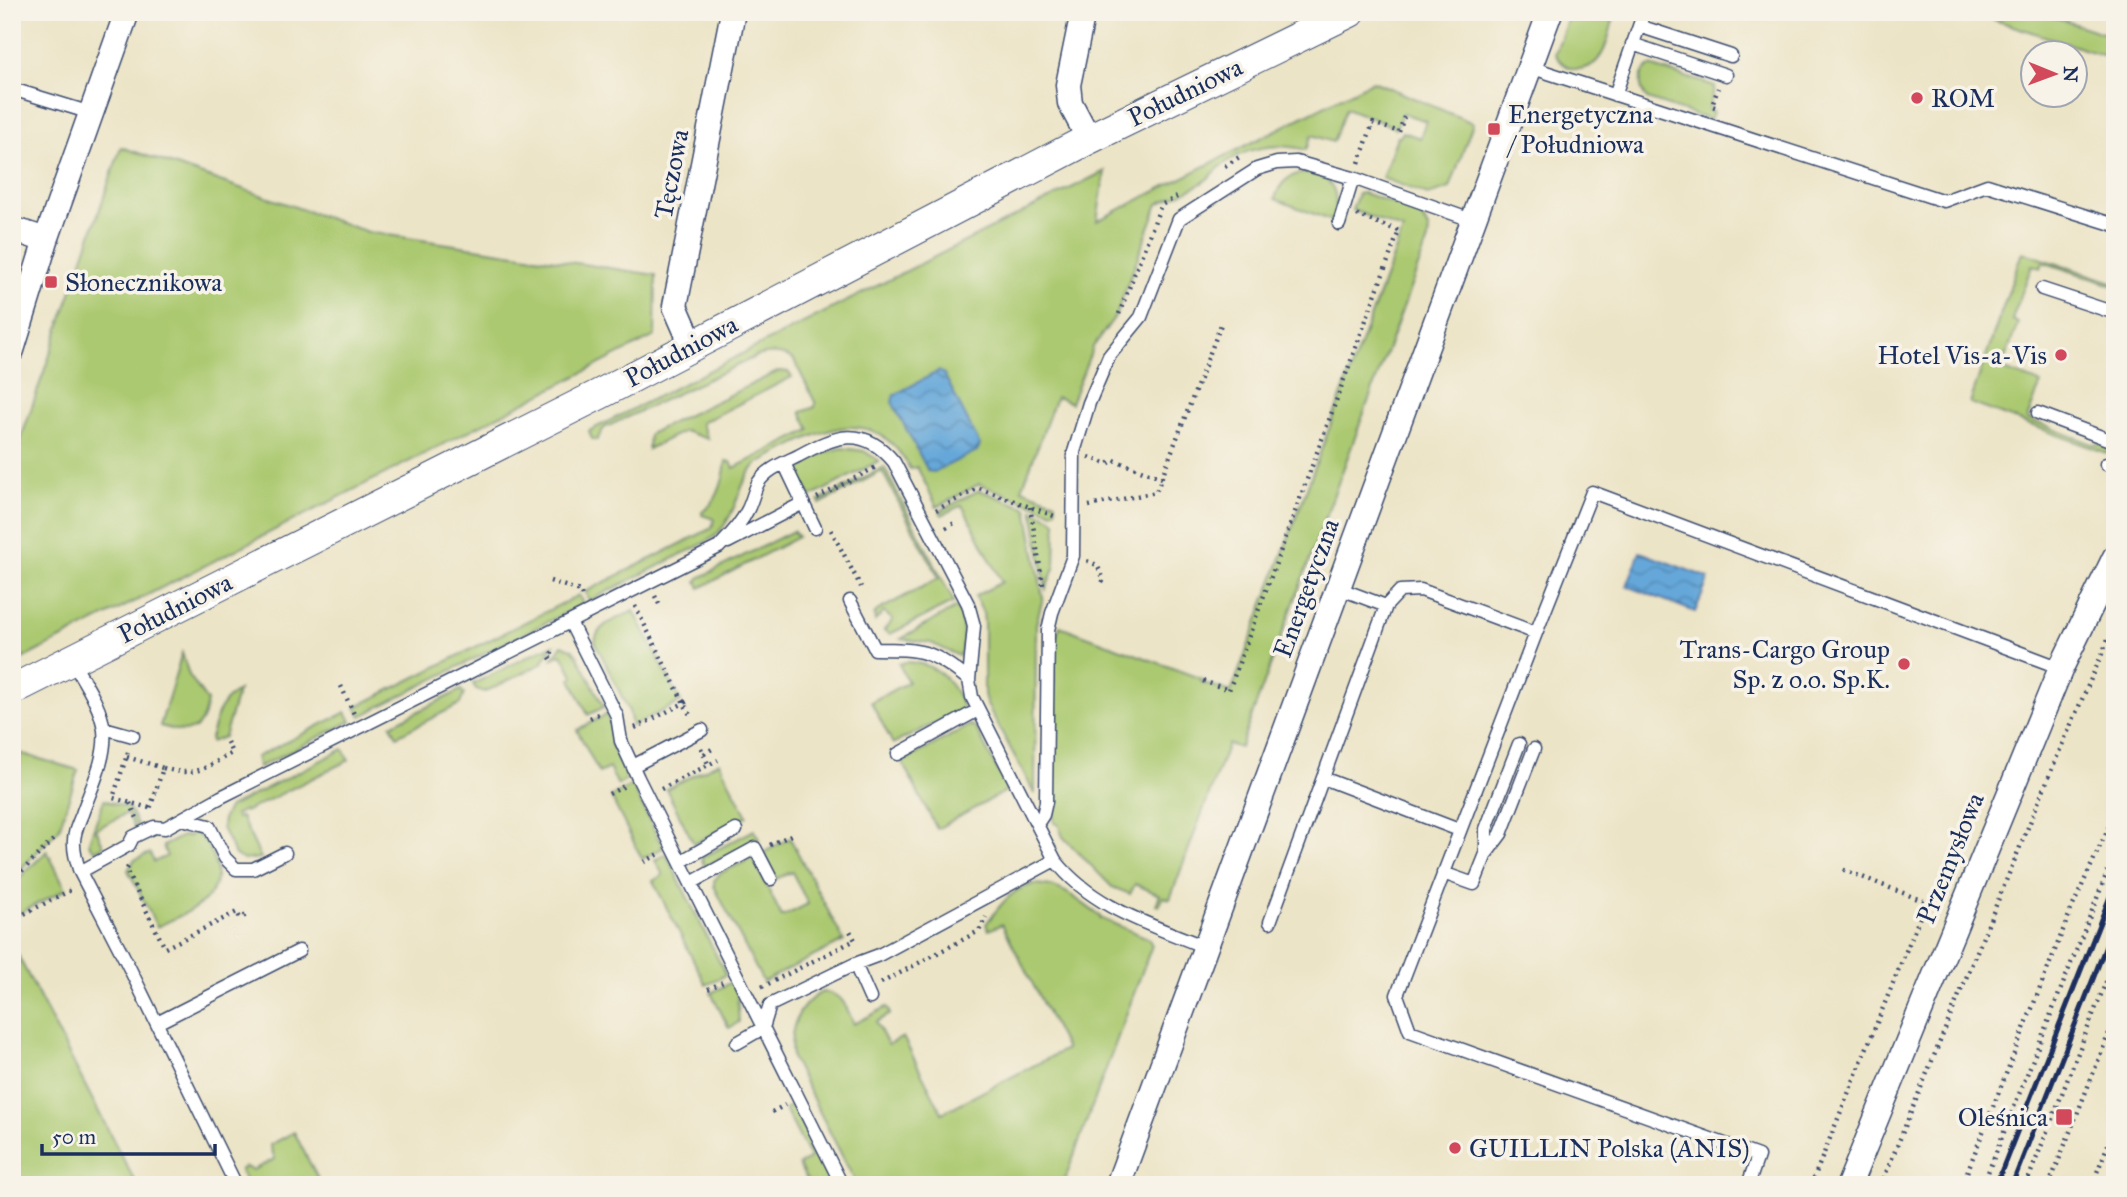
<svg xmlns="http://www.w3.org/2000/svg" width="2127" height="1197" font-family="'IM FELL Great Primer',serif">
  <defs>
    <pattern id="water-waves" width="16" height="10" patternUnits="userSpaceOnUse" patternTransform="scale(1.75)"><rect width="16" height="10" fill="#65a7d9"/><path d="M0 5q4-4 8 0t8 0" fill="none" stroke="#5288b3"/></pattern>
  </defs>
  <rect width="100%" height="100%" fill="#f7f3e8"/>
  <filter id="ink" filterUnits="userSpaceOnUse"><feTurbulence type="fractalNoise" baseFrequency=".0143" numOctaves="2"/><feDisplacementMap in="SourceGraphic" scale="14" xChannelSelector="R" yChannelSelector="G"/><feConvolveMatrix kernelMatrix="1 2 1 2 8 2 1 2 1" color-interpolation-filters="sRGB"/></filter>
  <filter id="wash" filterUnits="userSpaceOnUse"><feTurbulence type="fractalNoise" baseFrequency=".00686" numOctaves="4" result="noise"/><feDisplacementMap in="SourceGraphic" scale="28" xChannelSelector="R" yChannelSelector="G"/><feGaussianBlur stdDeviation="1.57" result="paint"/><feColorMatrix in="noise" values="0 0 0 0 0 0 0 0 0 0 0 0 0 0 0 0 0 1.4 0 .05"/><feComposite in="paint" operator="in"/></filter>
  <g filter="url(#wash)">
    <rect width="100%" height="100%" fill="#ece4c6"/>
    <path fill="#abc970" stroke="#637c67" stroke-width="2" d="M1570 12H1615C1609 33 1606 69 1578 69 1568 69 1560 62 1555 54Z
      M1970 12H2038L2115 37V59Z
      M1650 66 1715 86 1708 110 1713 112 1710 120 1647 99C1639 87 1637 75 1650 66Z
      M1373 81 1473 123 1450 188 1428 195 1382 178 1397 137H1400L1403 132 1420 138 1426 121 1402 113 1396 128 1346 108 1333 142 1312 135 1306 150C1275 142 1244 147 1219 168 1213 173 1209 179 1202 183 1189 191 1172 197 1158 204L1116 315 1093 347 1071 403 1056 397 1022 489 1056 502V510L1053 512 979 484 937 507 917 467 910 469C871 395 812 436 758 463 737 482 739 511 718 533 707 544 690 550 676 557 647 572 618 586 589 601L585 592 712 528 714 519 702 515V512C719 502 724 478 726 461L731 462 734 468 810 430 801 412 815 407V402L794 360C782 352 770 352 757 356L604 428 597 440 592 439 589 431 1105 171 1097 221Z
      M121 147 368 232 656 275 655 336 12 664V465Z
      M1305 173C1335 176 1341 195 1332 221L1275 199C1279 184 1288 174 1305 173Z
      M1364 193 1421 214 1429 230 1428 240 1240 748 1228 744 1170 899 1163 897 1159 906 1156 905 1160 895 1135 884 1130 894 1112 887 1063 837 1058 824 1054 823V641L1060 626 1202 679 1201 682 1231 692 1403 230 1352 210 1358 194Z
      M2022 252 2115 283V286L2043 262 2041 268 2032 265 2012 320 2018 323 2001 369 2041 383 2027 419 2095 445 2100 444 2115 449V456L1970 403Z
      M779 371 788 372 792 377 701 423 708 439 684 431 648 449 649 434Z
      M842 448 864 451 879 461 811 497 800 477V468C811 458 827 451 842 448Z
      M884 467 954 602 890 634 884 630 893 620 884 612 875 621 874 615 877 611 939 578 882 471 820 504 819 501Z
      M979 490 1027 508 1043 598 1036 624 1035 794 986 703 984 694V624L983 613 975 596 1002 582 962 505 942 515 940 511Z
      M1033 510 1052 518 1056 522 1055 566 1046 589Z
      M793 531 798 537 700 588 697 581 699 578Z
      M579 595 583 604 361 716 356 707Z
      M957 607C963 621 966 642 959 656L931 643 901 639Z
      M634 611 681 702 632 726 629 711 595 642C597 623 620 618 634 611Z
      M554 645 541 664 485 692 476 689 473 684 541 650Z
      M562 645 572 649 578 656 604 707 588 715 571 679 574 677 562 654 553 658Z
      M182 653 189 675 207 701C202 736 188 734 160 726Z
      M906 662C931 663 945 673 957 694 960 700 963 702 962 710L893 744 871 702 908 682 899 664Z
      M461 690 464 694 460 704 397 736 391 725Z
      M238 691 224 737 211 742 210 738C217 718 218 702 238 691Z
      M346 712 351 721 259 767 256 757Z
      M607 714 610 724 611 744 628 779 618 785 609 768 599 773 577 730Z
      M970 725 975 727 1008 790 937 829 902 762Z
      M343 749 349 760 245 812 244 810 235 815 237 818 241 817 261 858 244 860 235 855 222 828 223 818 228 808Z
      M12 751 78 770 59 829 12 878Z
      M719 762 747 816 694 844 666 789Z
      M632 785 663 848 642 859 611 797Z
      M104 800 129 808 139 829 136 831 127 813 96 829 104 847 95 850 90 846 89 841Z
      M754 830 759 839 705 867 701 858Z
      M191 832C202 835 208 844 212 855 231 899 187 912 157 927L128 870 134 860 150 853 154 862 167 856 163 846 182 836H190Z
      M790 838 844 941 763 982 714 886V881L720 873 753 858 782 917 808 904 792 872 776 879 763 853Z
      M47 851 66 889 12 917V885Z
      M666 854 726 975 706 985 653 881 663 875 655 860Z
      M1035 884C1064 885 1077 900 1100 916V918L1148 938 1152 945 1063 1185H857L792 1058C789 1031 796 1006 822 992 845 994 845 1006 854 1024L887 1007 890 1014 876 1022 888 1045 903 1037 942 1113 1066 1049 1002 924 989 930 986 924C1000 906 1011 888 1035 884Z
      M12 944 121 1155 137 1185H12Z
      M731 982 737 993 739 1022 729 1028 711 993Z
      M792 1105 833 1185H809L799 1165 810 1158 785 1109Z
      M294 1132 321 1185H247L240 1170 245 1167 253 1170 275 1159 270 1145Z"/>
    <path fill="url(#water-waves)" stroke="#406b9c" stroke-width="2" d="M939 371 944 374 980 445 977 451 934 472 928 471 892 402 894 395Z
      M1640 552 1709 578 1695 612 1627 586Z"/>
  </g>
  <g filter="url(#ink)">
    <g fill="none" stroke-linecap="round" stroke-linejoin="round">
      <g stroke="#3a4a6e" stroke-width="15">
        <path id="service" d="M1639 26 1731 56
          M1632 44 1726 75
          M1530 67 1944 201 1987 185 2115 225
          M12 89 91 113
          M1615 95 1644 12
          M1339 224 1353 178
          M2042 289 2115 313
          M2038 413 2115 442
          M784 463 815 528
          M2106 464 2115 468
          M728 542 803 503
          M1338 588 1386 606 1400 591 1421 590 1536 633
          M850 601 875 649C922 649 932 650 969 680
          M570 622 617 716 621 741 638 778 842 1185
          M72 661C84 682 101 706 104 730 107 758 91 788 82 814 78 824 73 834 74 845 74 855 77 863 80 872
          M104 728 133 736
          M898 754 978 710
          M633 766 702 730
          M1323 778 1459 830
          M182 819 209 826 225 858 236 869H253L285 853
          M1037 824 1043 815 1046 802 1048 630 1052 613 1073 556 1074 452 1089 403 1109 356 1141 317 1179 219 1257 169 1277 163 1296 162 1353 178 1474 221
          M1486 854V829L1519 744
          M680 862 736 830
          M1443 873 1474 884 1486 854 1501 834 1534 749
          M691 883 755 848 771 879
          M1270 922 1386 606
          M855 964 870 998
          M157 1023 299 951
          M737 1043 763 1028 770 1005 855 964 879 955 1055 860
          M236 1185 127 963 80 872 129 845 133 837 154 827 165 828 221 797 719 547C730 535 741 524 748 509 752 501 754 491 758 483 767 469 784 463 798 456 835 436 863 424 894 462L968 604 974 626 969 680 972 697 1055 860C1092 908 1152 925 1205 947
          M1748 1185 1758 1156 1410 1031 1397 995 1536 633 1592 492 2061 668"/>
      </g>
      <g stroke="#3a4a6e" stroke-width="27">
        <path id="minor" d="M1083 12 1068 85 1070 103 1089 139
          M12 229 46 240
          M692 345 675 306 733 12
          M12 350 46 240 127 12
          M1118 1185 1550 12
          M1849 1185 2061 668 2115 557"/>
      </g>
      <g stroke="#3a4a6e" stroke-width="32">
        <path id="tertiary" d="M12 690 600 394 1089 139 1350 12"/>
      </g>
      <path stroke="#3a4a6e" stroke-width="4.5" stroke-dasharray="2 5" stroke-linecap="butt" d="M1715 107 1712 106 1718 88
        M1359 163 1373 123 1399 132 1404 117
        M1225 166 1241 156
        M1119 314 1161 205 1177 197
        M1089 457 1108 464 1114 460 1162 478
        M817 498 878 466
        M1089 506 1156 492 1222 322
        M1030 507 1043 585
        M936 510 979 488 1057 517
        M946 528 956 522
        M831 530 861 587
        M1087 561 1097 565 1104 579 1102 583
        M550 581 580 591 582 596
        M655 596 661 608
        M635 606 691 717
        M551 659 549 656 554 651
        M1203 681 1229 690 1399 231 1357 215
        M341 686 354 714
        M590 718 600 713
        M635 728 688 701
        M701 748 708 764
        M128 752 113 798 153 809
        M704 754 712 749
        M127 757 163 768 150 809
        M163 768C196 778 204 768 232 753L227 742
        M661 789 718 760
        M609 794 626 785
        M130 803 137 818
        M770 845 791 835
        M644 862 659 854
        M128 867 126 870 165 948 237 912 240 918 247 915
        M12 881 56 837
        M12 920 71 890
        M881 983 979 931 986 917
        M762 987 855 940 850 931
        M708 989 723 982
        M772 1112 785 1105
        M1811 1185 1926 902 1839 868
        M1881 1185 2059 752 2115 624
        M1962 1185 2071 910 2115 813
        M1983 1185 2115 853
        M2026 1185 2115 959
        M2049 1185 2115 1018
        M2092 1185 2115 1127"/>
      <use href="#service" stroke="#fff" stroke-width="12"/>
      <use href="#minor" stroke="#fff" stroke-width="24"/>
      <use href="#tertiary" stroke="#fff" stroke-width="30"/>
      <path stroke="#1b2f5e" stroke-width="5" d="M1996 1185 2115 884
        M2012 1185 2115 923"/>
    </g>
  </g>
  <g fill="#d1495b" stroke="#f7f3e8" stroke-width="2.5">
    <circle cx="1917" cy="98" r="7"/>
    <rect x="1487" y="122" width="14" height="14" rx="3.5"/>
    <rect x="44" y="275" width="14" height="14" rx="3.5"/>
    <circle cx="2061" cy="355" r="7"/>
    <circle cx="1904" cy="664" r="7"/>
    <rect x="2055" y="1108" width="18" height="18" rx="3.5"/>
    <circle cx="1455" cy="1148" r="7"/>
  </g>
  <g text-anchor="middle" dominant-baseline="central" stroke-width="7" stroke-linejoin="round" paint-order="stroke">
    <g font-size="26" fill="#1b2f5e" stroke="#f7f3e8">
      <text transform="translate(1185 92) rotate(-26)">Południowa</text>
      <text transform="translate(671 174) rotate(-79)">Tęczowa</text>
      <text transform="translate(681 351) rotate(-28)">Południowa</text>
      <text transform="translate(1306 588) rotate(-70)">Energetyczna</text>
      <text transform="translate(175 608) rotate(-27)">Południowa</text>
      <text transform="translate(1950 858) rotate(-68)">Przemysłowa</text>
    </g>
    <g font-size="26" fill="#1b2f5e" stroke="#f7f3e8" text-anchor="start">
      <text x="1931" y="98">ROM</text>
      <text x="1508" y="114">Energetyczna<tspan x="1508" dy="30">/ Południowa</tspan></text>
      <text x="65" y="282">Słonecznikowa</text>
      <text x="2047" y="355" text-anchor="end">Hotel Vis-a-Vis</text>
      <text x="1890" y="649" text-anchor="end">Trans-Cargo Group<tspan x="1890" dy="30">Sp. z o.o. Sp.K.</tspan></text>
      <text x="2048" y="1117" text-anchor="end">Oleśnica</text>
      <text x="1469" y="1148">GUILLIN Polska (ANIS)</text>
    </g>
  </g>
  <rect width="2127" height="1197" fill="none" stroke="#f7f3e8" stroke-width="42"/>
  <g transform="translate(2054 74) rotate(91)"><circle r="33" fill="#f7f3e8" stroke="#9fa5b1" stroke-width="2"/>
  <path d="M0-5L12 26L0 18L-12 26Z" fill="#d1495b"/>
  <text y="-10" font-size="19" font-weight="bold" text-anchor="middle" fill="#1b2f5e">N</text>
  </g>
  <path d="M42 1144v10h173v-10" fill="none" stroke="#1b2f5e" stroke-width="3.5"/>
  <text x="52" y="1144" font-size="21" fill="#1b2f5e" stroke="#f7f3e8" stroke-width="5" paint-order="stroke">50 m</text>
</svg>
